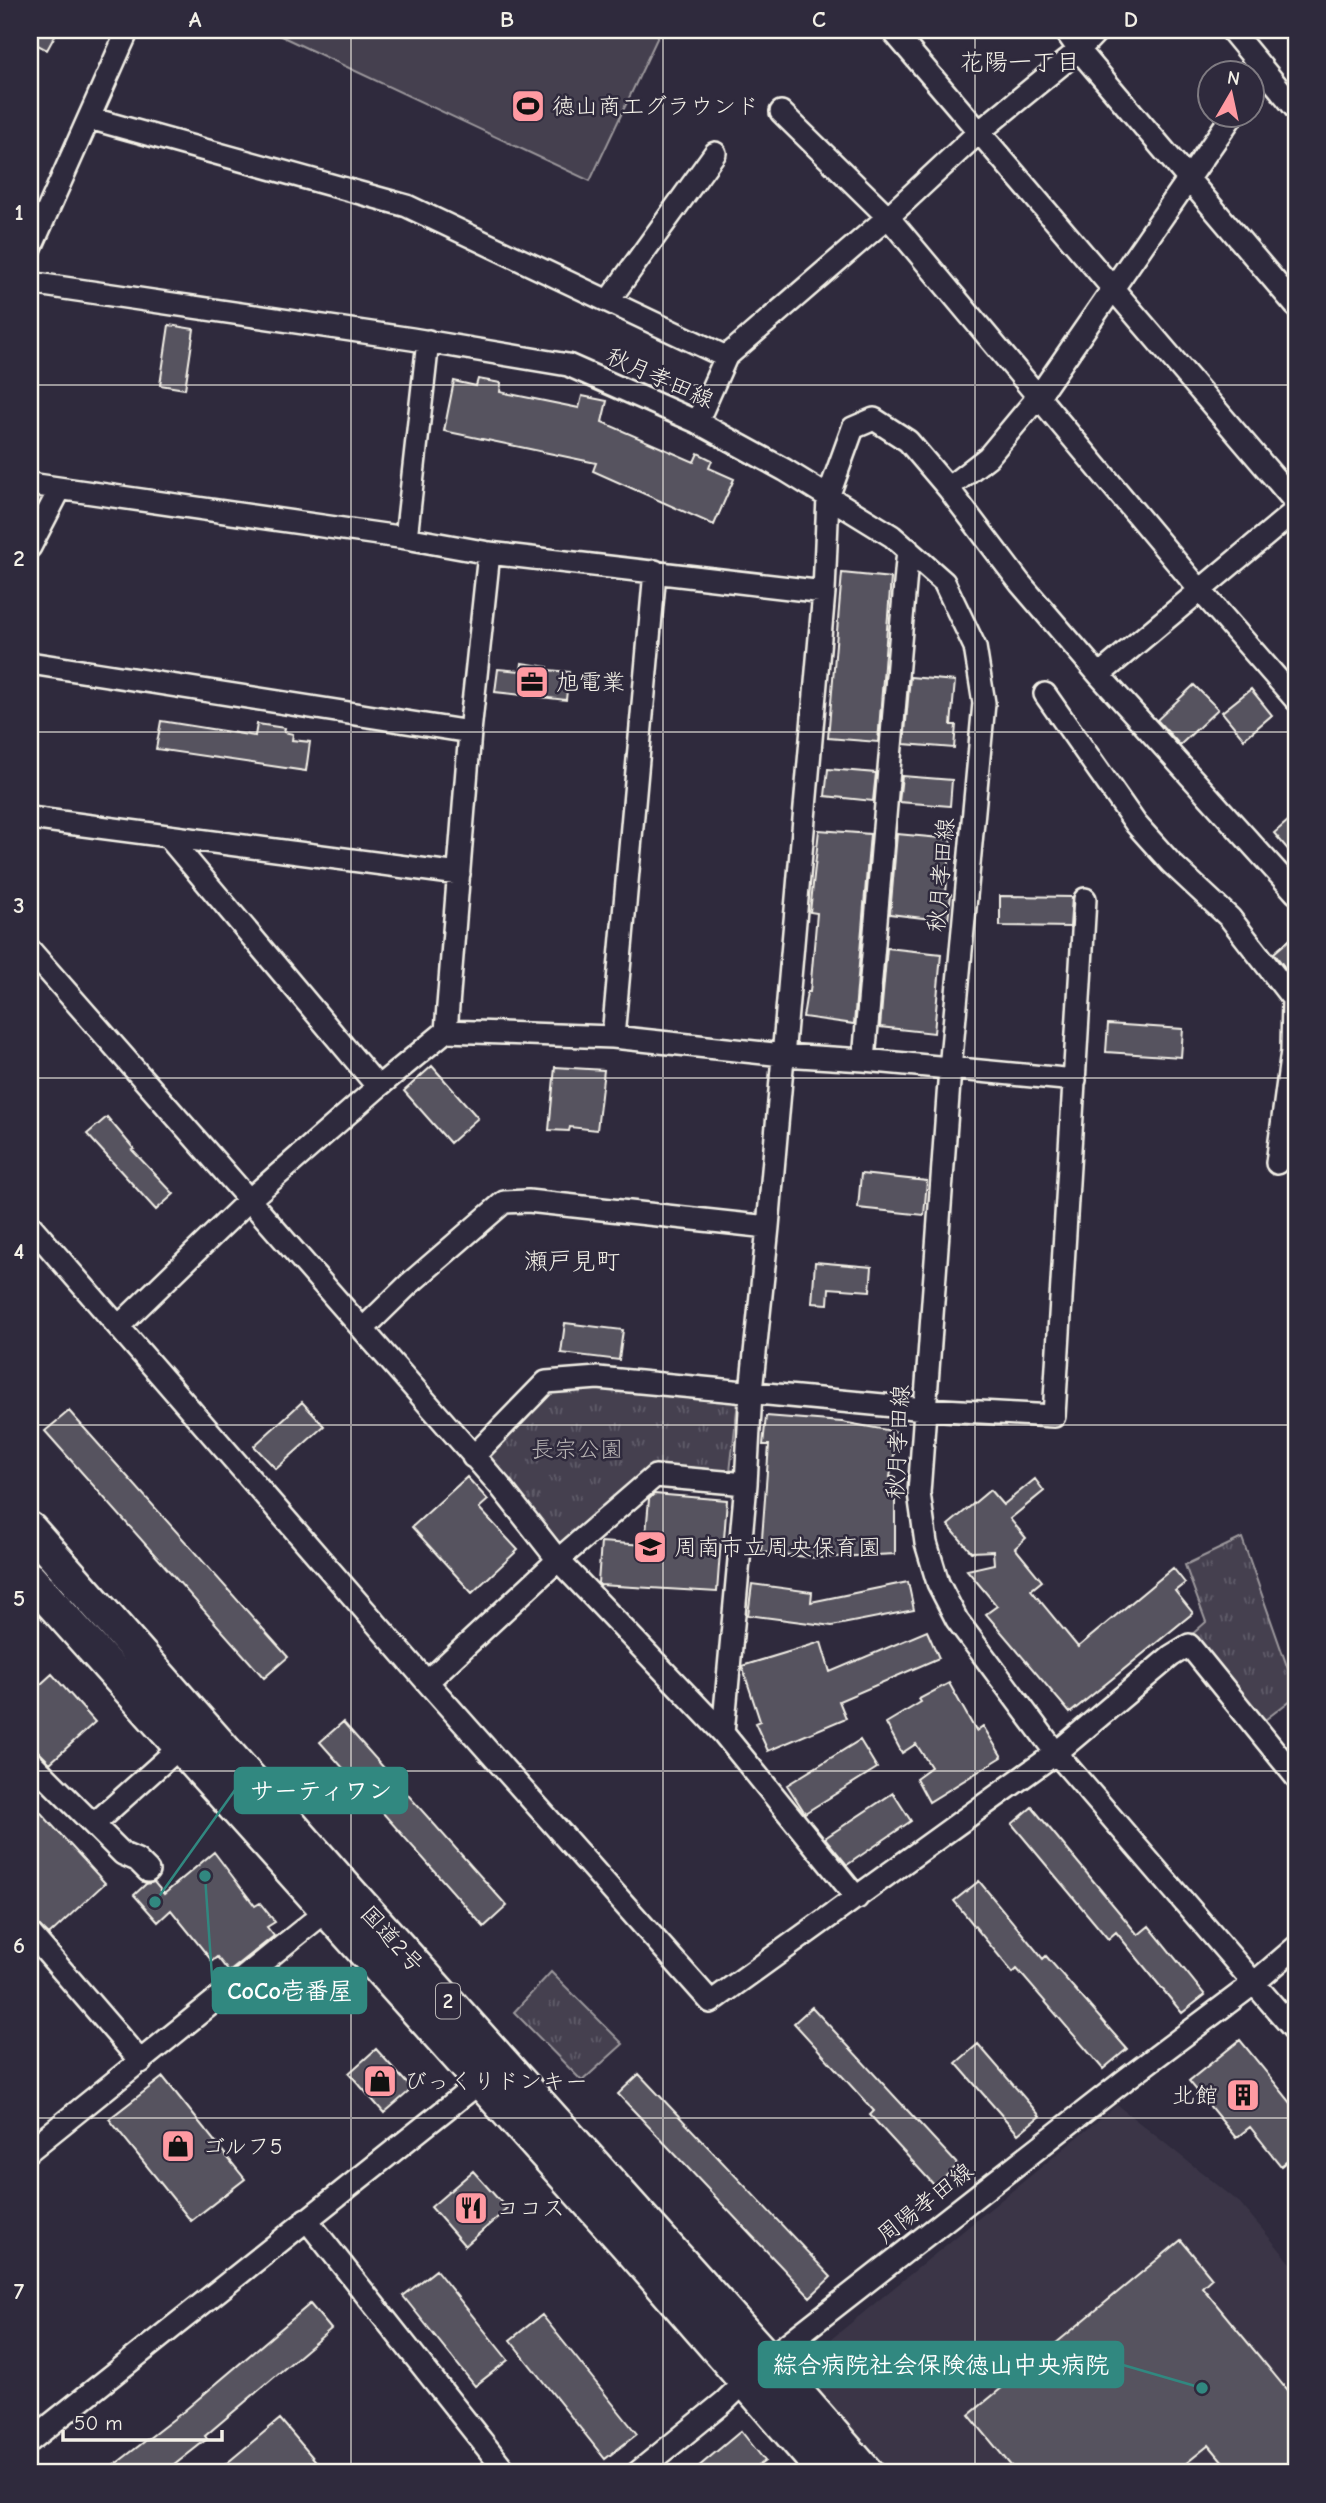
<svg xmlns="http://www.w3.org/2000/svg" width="1326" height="2503" font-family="'Comic Neue','Klee One',sans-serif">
  <defs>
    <pattern id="grass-tufts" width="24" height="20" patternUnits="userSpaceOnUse" patternTransform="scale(1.75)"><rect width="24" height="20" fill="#454050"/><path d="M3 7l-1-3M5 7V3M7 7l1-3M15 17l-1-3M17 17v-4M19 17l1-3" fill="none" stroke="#605c69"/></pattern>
  </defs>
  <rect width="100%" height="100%" fill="#2f2a3d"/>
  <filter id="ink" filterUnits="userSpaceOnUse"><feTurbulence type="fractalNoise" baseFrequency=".0143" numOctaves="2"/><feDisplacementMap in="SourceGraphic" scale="14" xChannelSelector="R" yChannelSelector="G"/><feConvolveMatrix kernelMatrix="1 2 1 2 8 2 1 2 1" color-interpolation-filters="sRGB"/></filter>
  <g filter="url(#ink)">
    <path fill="#3b3647" d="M1117 2105 1240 2203 1296 2269V2473H889L796 2368Z"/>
    <path fill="url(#grass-tufts)" stroke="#9c989c" stroke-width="2" d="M583 1386 738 1401 730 1472 659 1465 645 1471 559 1545 488 1453 548 1391Z
      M1242 1538 1296 1692V1696L1261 1723 1189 1637 1206 1622 1185 1565Z
      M551 1972 623 2044 582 2081 514 2012Z"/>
    <path fill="#454050" stroke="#9c989c" stroke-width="2" d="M268 30H661L590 181Z"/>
    <path fill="#56525f" stroke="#f4f1e8" stroke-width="2" d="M30 30H58L47 50 30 41Z
      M169 325 194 329 185 389 160 385Z
      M478 379 501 383 500 392 579 408 582 396 607 401 602 422 694 462 698 453 712 460 709 468 734 479 714 525 593 471 596 463 444 431 454 381 476 386Z
      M842 573 891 578 878 742 828 738Z
      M522 663 548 667V670L569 672 566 700 495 692 498 669 521 671Z
      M910 677 955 681 951 725H956L954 748 904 744Z
      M1194 685 1218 709 1180 745 1157 720Z
      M1251 689 1272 715 1244 739 1222 712Z
      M161 721 255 736 257 724 285 728 284 732 293 734 292 740 310 742 306 771 156 749Z
      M828 769 876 773 873 801 825 796Z
      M902 776 952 780 950 806 899 802Z
      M1296 814V859L1274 833Z
      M819 830 870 834 854 1024 803 1017 807 992H810L817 913 810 912Z
      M897 834 951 839 946 893 951 894 948 921 890 914Z
      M1000 896 1072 897 1070 927 1000 926Z
      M1296 934V982L1274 953Z
      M887 948 941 954 934 1033 880 1027Z
      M1108 1024 1183 1029 1181 1057 1106 1052Z
      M432 1066 478 1118 450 1143 404 1091Z
      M555 1067 604 1070 597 1130 570 1127 569 1131 549 1130Z
      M107 1117 134 1149 132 1150 174 1194 156 1210 87 1134Z
      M861 1174 927 1181 924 1215 858 1208Z
      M815 1262 872 1267 870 1291 829 1288 828 1304 812 1303Z
      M565 1323 623 1330 619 1360 561 1353Z
      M302 1402 324 1426 276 1469 254 1446Z
      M69 1411 288 1657 264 1678 45 1431Z
      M766 1416 842 1422 898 1432 890 1477H895V1554L817 1558 761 1552 769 1445H763Z
      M467 1477 488 1500 479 1508 518 1550 472 1593 412 1527Z
      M1035 1479 1044 1491 1010 1519 1026 1538 1015 1548 1042 1581 1031 1590 1078 1647 1173 1568 1185 1583 1175 1591 1193 1613 1070 1713 986 1614 997 1606 967 1570 994 1564 993 1551 971 1552 948 1525 990 1490 1003 1505Z
      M654 1494 727 1500 724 1539H721L717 1592 600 1585 598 1583 601 1542 645 1545 649 1499Z
      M908 1582 914 1610 832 1626 748 1615 752 1584 812 1592 811 1602Z
      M927 1631 939 1658 839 1701 846 1718 768 1751 755 1723 760 1721 742 1666 821 1642 830 1672Z
      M52 1674 95 1722 50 1763 30 1743V1694Z
      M949 1683 976 1731 983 1726 1002 1757 929 1802 916 1778 931 1767 916 1744 902 1753 886 1723 921 1702 919 1699Z
      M343 1722 507 1906 484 1927 320 1742Z
      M860 1740 877 1768 805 1813 787 1785Z
      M893 1793 911 1821 847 1865 825 1838Z
      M30 1801 105 1883 49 1935 30 1917Z
      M1032 1807 1138 1935 1149 1926 1205 1995 1182 2013 1116 1932 1108 1939 1012 1824Z
      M214 1852 255 1906 260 1903 275 1922 267 1927 274 1936 229 1972 217 1957 212 1961 171 1910 158 1922 134 1895 146 1884 154 1882 164 1894Z
      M979 1881 1043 1959 1046 1956 1127 2049 1103 2069 1017 1969 1013 1973 954 1901Z
      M812 2007 958 2165 935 2186 870 2115 874 2111 794 2023Z
      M1240 2040 1296 2109V2154L1281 2166 1250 2127 1236 2138 1189 2081Z
      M978 2044 1040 2116 1018 2134 956 2063Z
      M376 2049 412 2089 384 2113 349 2073Z
      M639 2074 831 2277 810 2297 618 2094Z
      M163 2077 245 2179 191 2221 109 2119Z
      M473 2171 507 2209 465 2246 431 2207Z
      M1181 2240 1212 2278 1202 2287 1296 2401V2473H1232L1209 2445 1174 2473H1017L969 2415Z
      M436 2270 508 2360 475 2386 403 2296Z
      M310 2304 331 2329 205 2436 207 2439 164 2473H104L184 2411Z
      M542 2315 637 2434 605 2459 510 2340Z
      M280 2419 326 2473H215Z
      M741 2431 765 2461 749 2473H691Z"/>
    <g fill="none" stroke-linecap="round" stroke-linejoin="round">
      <g stroke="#f4f1e8" stroke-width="26">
        <path id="minor" d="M892 30 1296 503
          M1065 30 1079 50 1296 306
          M1231 30 1296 109
          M781 112 888 217 1199 589 1296 700
          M89 118 407 206 726 357
          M30 250 128 30
          M30 283 412 339 568 365 697 422 785 470 892 536 944 582 975 647 984 703 950 1069 919 1493 926 1543 938 1583 957 1620 1056 1753 1296 2032
          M609 300 715 153
          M697 422 726 357 888 217 979 132 1079 50 1098 30
          M30 484 406 538 489 553 824 592
          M948 488 988 457 1038 397 1232 116
          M406 538 428 341
          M30 547 60 489
          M30 663 470 732
          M1099 675 1296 510
          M1045 694 1136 824 1171 863 1230 918 1293 999
          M30 818 459 874
          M169 838 378 1087
          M30 950 500 1486 558 1560 723 1733 857 1898
          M446 1031 470 732 489 553
          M613 1037 655 571
          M864 1060 908 549
          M1277 1163 1292 1051 1293 999 1296 996
          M30 1225 427 1682 711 2002 1056 1753 1171 1656 1189 1645 1296 1777
          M119 1326 249 1200 378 1087 446 1031 613 1037 783 1055 864 1060 1075 1080
          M363 1329 408 1285 504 1202 528 1201 768 1227
          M473 1457 546 1382 598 1378 925 1409 1054 1416 1085 899
          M427 1682 558 1560 655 1476 746 1484
          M723 1733 746 1484 751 1392 768 1227 824 592 828 497 853 428 874 419 908 441 948 488 1020 583 1099 675 1296 893
          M30 1761 123 1854 137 1860 148 1871
          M94 1824 180 1747
          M30 1933 141 2062
          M30 2150 326 1911
          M306 2219 507 2473
          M30 2441 480 2082
          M637 2473 724 2402 768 2359 1125 2080 1253 1984 1296 1947"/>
      </g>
      <g stroke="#f4f1e8" stroke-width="37">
        <path id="highway" d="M30 1529 348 1890 768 2359 867 2473
          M30 1579 632 2251 825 2473"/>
      </g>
      <use href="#minor" stroke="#2f2a3d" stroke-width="21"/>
      <use href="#highway" stroke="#2f2a3d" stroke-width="32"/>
    </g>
  </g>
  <path fill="none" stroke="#f4f1e8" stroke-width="2" stroke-opacity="0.55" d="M351 30V2473M663 30V2473M975 30V2473M30 385H1296M30 732H1296M30 1078H1296M30 1425H1296M30 1771H1296M30 2118H1296"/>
  <defs>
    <g id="stadium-square" transform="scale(1.75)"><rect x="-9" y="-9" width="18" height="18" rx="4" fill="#ff9aa2" stroke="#2f2a3d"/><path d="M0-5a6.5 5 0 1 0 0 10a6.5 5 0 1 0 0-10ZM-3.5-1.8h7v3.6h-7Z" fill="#111"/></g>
    <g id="office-square" transform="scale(1.75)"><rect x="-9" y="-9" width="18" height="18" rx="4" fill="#ff9aa2" stroke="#2f2a3d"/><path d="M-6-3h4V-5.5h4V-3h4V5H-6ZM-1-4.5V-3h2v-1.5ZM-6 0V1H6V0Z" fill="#111"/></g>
    <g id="school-square" transform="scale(1.75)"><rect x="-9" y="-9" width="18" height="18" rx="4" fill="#ff9aa2" stroke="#2f2a3d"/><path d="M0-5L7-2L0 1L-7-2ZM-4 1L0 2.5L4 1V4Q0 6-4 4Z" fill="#111"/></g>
    <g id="shop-square" transform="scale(1.75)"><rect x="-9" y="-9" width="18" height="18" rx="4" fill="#ff9aa2" stroke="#2f2a3d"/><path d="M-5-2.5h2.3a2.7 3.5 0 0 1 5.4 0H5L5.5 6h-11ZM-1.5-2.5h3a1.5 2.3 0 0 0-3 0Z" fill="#111"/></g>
    <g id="building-square" transform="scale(1.75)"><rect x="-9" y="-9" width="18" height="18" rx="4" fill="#ff9aa2" stroke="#2f2a3d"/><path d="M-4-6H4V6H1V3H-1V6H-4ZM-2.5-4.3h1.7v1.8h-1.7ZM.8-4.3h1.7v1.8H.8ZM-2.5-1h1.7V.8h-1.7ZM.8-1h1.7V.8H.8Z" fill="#111"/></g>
    <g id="restaurant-square" transform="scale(1.75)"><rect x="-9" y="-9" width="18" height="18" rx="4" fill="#ff9aa2" stroke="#2f2a3d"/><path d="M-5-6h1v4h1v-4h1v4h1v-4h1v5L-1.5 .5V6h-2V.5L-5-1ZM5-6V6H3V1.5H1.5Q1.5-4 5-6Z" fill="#111"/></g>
  </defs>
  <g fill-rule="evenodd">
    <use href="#stadium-square" x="528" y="106"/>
    <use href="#office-square" x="532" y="682"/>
    <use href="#school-square" x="650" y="1547"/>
    <use href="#shop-square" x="380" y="2081"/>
    <use href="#building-square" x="1243" y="2095"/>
    <use href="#shop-square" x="178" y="2146"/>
    <use href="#restaurant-square" x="471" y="2208"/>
  </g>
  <g text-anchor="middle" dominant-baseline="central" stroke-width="5" stroke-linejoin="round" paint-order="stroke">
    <rect fill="#2f2a3d" stroke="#b9b5b5" stroke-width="2" x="436" y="1983.5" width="24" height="35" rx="5"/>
    <g font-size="21" font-weight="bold" fill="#f4f1e8">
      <text x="448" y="2001">2</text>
    </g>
    <g font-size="23" fill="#f4f1e8" stroke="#2f2a3d" text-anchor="start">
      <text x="552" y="106">徳山商工グラウンド</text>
      <text x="556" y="682">旭電業</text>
      <text x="674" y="1547">周南市立周央保育園</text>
      <text x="404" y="2081">びっくりドンキー</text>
      <text x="1218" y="2095" text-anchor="end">北館</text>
      <text x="202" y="2146">ゴルフ5</text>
      <text x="496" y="2208">ココス</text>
    </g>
    <g font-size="23" fill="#f4f1e8" stroke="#2f2a3d">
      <text transform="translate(660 378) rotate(24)">秋月孝田線</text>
      <text transform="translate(941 875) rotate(-85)">秋月孝田線</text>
      <text transform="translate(898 1442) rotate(-87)">秋月孝田線</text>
      <text transform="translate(392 1939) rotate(48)">国道2号</text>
      <text transform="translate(925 2203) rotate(-38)">周陽孝田線</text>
    </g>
    <g font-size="23" fill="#b7b3b3" stroke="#2f2a3d">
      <text x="577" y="1449">長宗公園</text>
    </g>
    <g font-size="24" fill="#f4f1e8" stroke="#2f2a3d">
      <text x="1020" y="62">花陽一丁目</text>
      <text x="572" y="1261">瀬戸見町</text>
    </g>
  </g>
  <path fill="none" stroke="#318880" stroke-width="2.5" d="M155 1902L235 1790M205 1876L213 1991M1202 2388L1123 2365"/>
  <g fill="#318880" stroke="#2f2a3d" stroke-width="2.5">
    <circle cx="155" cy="1902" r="7"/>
    <circle cx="205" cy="1876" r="7"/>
    <circle cx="1202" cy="2388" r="7"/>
  </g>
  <g fill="#318880" stroke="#318880" stroke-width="2.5">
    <rect x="235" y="1768" width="172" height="45" rx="7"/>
    <rect x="213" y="1968" width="153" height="45" rx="7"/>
    <rect x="759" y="2342" width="364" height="45" rx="7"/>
  </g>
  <g font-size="24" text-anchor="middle" font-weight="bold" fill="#fff">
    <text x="321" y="1799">サーティワン</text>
    <text x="290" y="1999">CoCo壱番屋</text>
    <text x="941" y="2373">綜合病院社会保険徳山中央病院</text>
  </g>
  <rect width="1326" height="2503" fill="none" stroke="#2f2a3d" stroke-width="77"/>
  <g transform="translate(1231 94) rotate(9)"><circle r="33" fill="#2f2a3d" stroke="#7e7a81" stroke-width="2"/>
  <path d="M0-5L12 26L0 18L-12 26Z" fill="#ff9aa2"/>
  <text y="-10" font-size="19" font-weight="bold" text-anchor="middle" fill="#f4f1e8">N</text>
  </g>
  <path d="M63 2430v10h159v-10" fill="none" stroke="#f4f1e8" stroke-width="3.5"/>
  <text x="74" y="2430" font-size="21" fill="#f4f1e8" stroke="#2f2a3d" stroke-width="5" paint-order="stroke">50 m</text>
  <rect x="38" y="38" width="1250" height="2426" fill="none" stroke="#f4f1e8" stroke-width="2.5"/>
  <g font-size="23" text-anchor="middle" font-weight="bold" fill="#f4f1e8">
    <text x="195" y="27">A</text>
    <text x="507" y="27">B</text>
    <text x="819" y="27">C</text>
    <text x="1131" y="27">D</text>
    <text x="19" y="220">1</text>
    <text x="19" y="566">2</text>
    <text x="19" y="913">3</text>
    <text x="19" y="1259">4</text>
    <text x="19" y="1606">5</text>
    <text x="19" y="1953">6</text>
    <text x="19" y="2299">7</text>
  </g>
</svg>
